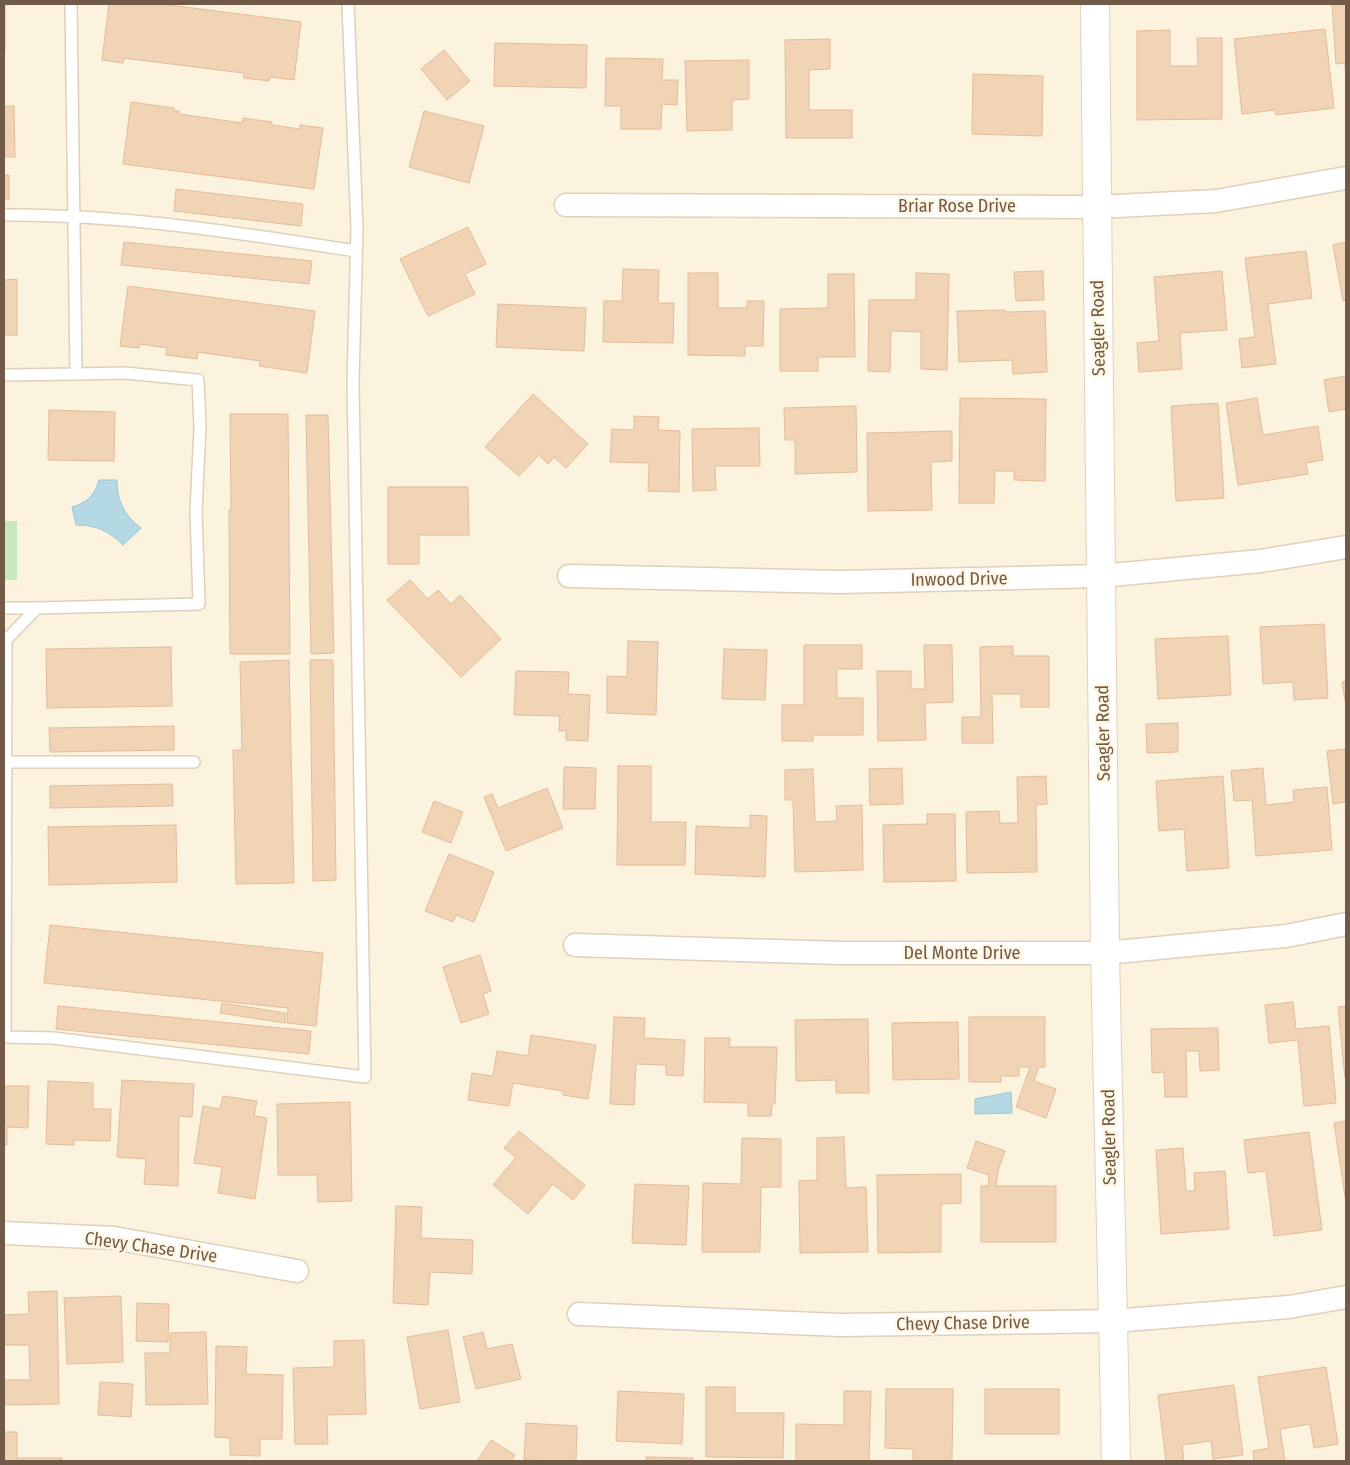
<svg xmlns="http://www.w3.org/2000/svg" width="1350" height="1465" font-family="'Fira Sans Condensed',sans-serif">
  <rect width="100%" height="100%" fill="#fcf3de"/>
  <path fill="#cae8be" d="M4 521H17V580H4Z"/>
  <path fill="#b4d8e4" stroke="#9ac6d6" d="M99 480H117C117 501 124 515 141 528L123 545C109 531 96 525 76 525L72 507C87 503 95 495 99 480Z
    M1011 1092 1012 1113 975 1114V1099Z"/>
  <path fill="#f1d4b6" stroke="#e3bc97" d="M4 4H5V51H4Z
    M109 4H162L301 22 294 80 270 77 269 81 244 78 243 73 124 58 123 63 102 60Z
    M1346 4V83L1345 63 1336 64 1332 5Z
    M1325 29 1334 108 1276 115 1275 110 1242 114 1234 39Z
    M1170 30V66H1198L1197 38H1222V119L1137 120V31Z
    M830 39V69L809 70V110H852V138H786L785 40Z
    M495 43 587 45 586 88 494 86Z
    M444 50 470 81 447 100 421 69Z
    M606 58 663 59 662 80H678L677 105 662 104 661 129H621V106H605Z
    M749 60V99L732 100V130L687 131 685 61Z
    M973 74 1043 76 1042 136 972 134Z
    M131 102 174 108V111H179V114L242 123 243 118 272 122V125L300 129V125L323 128 314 189 123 164Z
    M4 106H14L15 157H4Z
    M424 111 484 126 469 183 409 167Z
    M4 175H9V199H4Z
    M176 189 303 204 301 226 174 211Z
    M468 227 486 264 465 274 475 294 428 316 400 259Z
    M124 242 312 261 309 284 121 265Z
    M1346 242V300L1343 301 1333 245Z
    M1306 251 1312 298 1268 304 1276 364 1242 368 1239 339 1255 337 1245 258Z
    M623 269 659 270 658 303H674L673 343 603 342 604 301H622Z
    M1043 271 1044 300 1016 301 1014 272Z
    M1222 271 1227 330 1180 333 1182 369 1139 372 1137 343 1159 341 1154 277Z
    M688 273H718V308H747V301H764L763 346H745V356L688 355Z
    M916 273 949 274 947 370 921 369V332L891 331 890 372 868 371 869 300H916Z
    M828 274H854L855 357H818V371H780V309L828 308Z
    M17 279V335H4V280Z
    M128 286 315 311 307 373 259 366 260 361 198 352 197 359 166 355 167 348 140 344 139 348 120 346Z
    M498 304 586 308 584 351 496 347Z
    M1005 310V312L1045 311 1047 372 1013 374 1012 360 959 362 957 311Z
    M1346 376V409L1329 412 1324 380Z
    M533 394 588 444 566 468 554 457 548 464 539 455 519 476 485 447Z
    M960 398 1046 399 1045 481 1014 480V471H995L994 503H959Z
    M1257 398 1263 435 1318 426 1323 460 1306 463 1308 474 1238 485 1226 403Z
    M1218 403 1224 498 1176 501 1171 406Z
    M856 406 857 472 795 474V440H785L784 408Z
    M49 410 115 412 114 461 48 460Z
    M230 414H288L290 654H230L229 510H231Z
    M306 415H328L334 653 311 654Z
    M634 416 659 417 658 430 680 431 679 492 648 491 649 463 610 462 612 429 634 430Z
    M759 428 760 466H715L716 490 693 491 692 429Z
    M952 431V461L931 462 932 510 868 511 867 433Z
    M388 487H468L469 535H419V564H388Z
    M410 580 428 599 438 590 451 604 460 595 501 639 461 677 387 600Z
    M1324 624 1328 698 1294 700 1293 682 1263 684 1260 627Z
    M1228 636 1231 695 1158 699 1155 639Z
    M628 641 658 642 656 715 607 713V676L627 677Z
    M804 645H862V669H837V698H863V735H813V741H782V705H804Z
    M924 645H952L953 702 925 703 926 740 878 741 877 671H911V689H925Z
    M1013 646V656H1049V707H1021V694H992L993 743H962V717H981L980 647Z
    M171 647 172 706 47 708 46 649Z
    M724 649 767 650 765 700 722 699Z
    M289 660 294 883 236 884 233 750H242L240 662Z
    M310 660H333L336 880 313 881Z
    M516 671 569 672 568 694 590 695 588 741 566 740V731H559L560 716 514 715Z
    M1346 681V706L1342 682Z
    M1178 723V752L1147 753 1146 724Z
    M174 726V750L50 752 49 728Z
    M1346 749V802L1333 804 1327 751Z
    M618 766H651V822H686L685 865H617Z
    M564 767 596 768 595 809H563Z
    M902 768 903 804 870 805 869 769Z
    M1263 768 1266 805 1294 802 1293 790 1327 787 1332 850 1256 856 1252 800 1234 801 1231 771Z
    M813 769 815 822 837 821 836 806 862 805 863 870 795 872 793 800H785V770Z
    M1046 776 1047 804 1036 805 1037 872 967 873 966 812 999 811 1000 823H1018L1017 777Z
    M1223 776 1229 868 1187 871 1184 829 1159 831 1156 781Z
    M172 784 173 806 50 808V786Z
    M547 788 563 828 506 851 484 797 492 794 498 808Z
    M434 801 463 812 451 843 422 832Z
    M927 814H955L956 881 884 882 883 825 927 824Z
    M750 815 767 816 765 877 695 874 696 826 750 828Z
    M176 825 177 882 49 885 48 827Z
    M449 854 494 872 474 922 456 915 453 922 425 911Z
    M50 925 323 953 316 1026 287 1023 288 1008 44 983Z
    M480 955 491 991 483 994 489 1014 461 1023 443 967Z
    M1293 1002 1296 1029 1329 1026 1336 1103 1304 1106 1298 1040 1269 1043 1265 1005Z
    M222 1003 286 1013 285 1023 220 1013Z
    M58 1006 311 1031 309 1054 56 1029Z
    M1346 1006V1077L1345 1078 1338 1007Z
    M614 1017 645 1018 644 1038 685 1040 683 1076 666 1075V1065L636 1064 634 1105 610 1104Z
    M969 1017H1045V1067H1039L1034 1081 1056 1089 1046 1118 1016 1107 1030 1067H1019V1076H1001V1082H969Z
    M868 1019 869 1093H836V1080L796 1081 795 1020Z
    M958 1022 959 1079 893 1080 892 1023Z
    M1218 1028 1219 1070 1200 1071 1199 1051H1186L1187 1097H1165L1164 1072 1152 1073 1151 1029Z
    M531 1035 596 1045 588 1099 563 1095V1091L513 1083 509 1106 468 1100 472 1073 493 1076 497 1051 528 1056Z
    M705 1038H730L729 1047H777L775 1104H772L771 1116H748V1103L704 1102Z
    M122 1080 194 1084 192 1117 179 1116 178 1186 144 1184 146 1159 117 1157Z
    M48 1081 93 1083V1109H111L110 1141 74 1140V1145L46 1144Z
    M4 1086H29L28 1128 7 1127V1145H4Z
    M223 1096 257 1101 254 1116 267 1118 255 1199 218 1193 222 1167 194 1163 203 1106 220 1109Z
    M350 1102 352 1201 318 1202 317 1175H278L277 1104Z
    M1346 1121V1203L1334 1123Z
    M519 1131 585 1185 573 1200 553 1184 528 1214 493 1185 516 1157 504 1148Z
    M1309 1132 1322 1230 1274 1236 1266 1171 1248 1173 1244 1140Z
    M844 1137 846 1188 866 1187 868 1252 800 1253 799 1181 817 1180V1138Z
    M742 1138 781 1139V1187H761L760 1252H702L703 1183 741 1184Z
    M976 1141 1005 1151 998 1171 996 1186H1056V1242H981V1186H988L989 1175 967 1168Z
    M1183 1148 1186 1191H1195L1194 1173 1225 1171 1229 1229 1161 1234 1156 1150Z
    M961 1174V1203L941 1204V1252L878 1253 877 1175Z
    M635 1184 689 1186 686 1245 632 1243Z
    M396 1206 422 1207 421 1238 473 1240 472 1274 430 1272 428 1305 393 1303Z
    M57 1291 59 1404 4 1405V1380H30L29 1345H4V1315L29 1314 28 1292Z
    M121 1296 123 1362 67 1364 64 1298Z
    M137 1303 169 1304 168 1342 136 1341Z
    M448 1330 460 1402 420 1409 407 1337Z
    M206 1332 208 1404 146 1405 145 1353H170V1333Z
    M483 1332 487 1349 512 1344 521 1379 476 1389 463 1337Z
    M364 1340 366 1414 327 1415 328 1444H295L293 1368 334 1367V1341Z
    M216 1346 247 1347 246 1374 283 1375 282 1439H260V1456L230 1455V1438L215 1437Z
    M1326 1367 1338 1444 1314 1448 1310 1424 1280 1429 1285 1461H1254L1253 1451 1269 1448 1258 1377Z
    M100 1382 133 1384 131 1417 98 1415Z
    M1234 1385 1243 1455 1213 1459 1211 1441 1182 1445 1184 1461H1166L1158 1395Z
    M706 1387H735V1413H784L783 1458 706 1457Z
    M886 1389H953L952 1461H913V1449L885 1448Z
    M985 1389H1059V1434H985Z
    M618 1391 684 1394 682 1444 616 1441Z
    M844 1391H871L869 1461H796V1424L844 1425Z
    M526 1423 577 1426 576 1461 524 1460Z
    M4 1432H17V1458H62V1461H4Z
    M491 1440 515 1455 511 1461H477Z
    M646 1457 693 1458V1461H646Z"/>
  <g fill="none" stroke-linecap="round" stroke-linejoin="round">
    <g stroke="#dfd0bb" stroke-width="14">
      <path id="service" d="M4 215C122 214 240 233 356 251
        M4 375 76 374 71 4
        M4 608H37
        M4 762H194
        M4 1037 53 1038 365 1077 353 383 357 228 348 4
        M5 1037 6 640 37 608 199 604 196 511 200 427 198 380 125 373 76 374"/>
    </g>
    <g stroke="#dfd0bb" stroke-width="25">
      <path id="minor" d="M566 205 1097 207 1216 201 1346 178
        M569 576 840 582 1101 576 1261 561 1346 547
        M575 945 841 953H1105L1286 936 1346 924
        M4 1233 114 1238 297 1271
        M579 1314 841 1325 1113 1321 1289 1307 1346 1297"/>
    </g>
    <g stroke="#dfd0bb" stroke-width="30">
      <path id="tertiary" d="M1095 4 1105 953 1116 1461"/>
    </g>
    <use href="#service" stroke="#fff" stroke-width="11"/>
    <use href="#minor" stroke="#fff" stroke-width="22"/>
    <use href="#tertiary" stroke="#fff" stroke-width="28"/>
  </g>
  <g text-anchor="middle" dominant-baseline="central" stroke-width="5" stroke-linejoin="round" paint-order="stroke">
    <g font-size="18" fill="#715a47" stroke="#fff7e4">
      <text x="957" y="206">Briar Rose Drive</text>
      <text transform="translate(1098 328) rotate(-91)">Seagler Road</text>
      <text transform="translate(959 579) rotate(-1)">Inwood Drive</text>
      <text transform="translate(1103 733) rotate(-91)">Seagler Road</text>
      <text x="962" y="953">Del Monte Drive</text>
      <text transform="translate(1109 1137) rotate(-91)">Seagler Road</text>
      <text transform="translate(151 1247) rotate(8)">Chevy Chase Drive</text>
      <text transform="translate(963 1323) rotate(-1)">Chevy Chase Drive</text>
    </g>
  </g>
  <rect width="1350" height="1465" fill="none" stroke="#715a47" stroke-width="10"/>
</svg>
